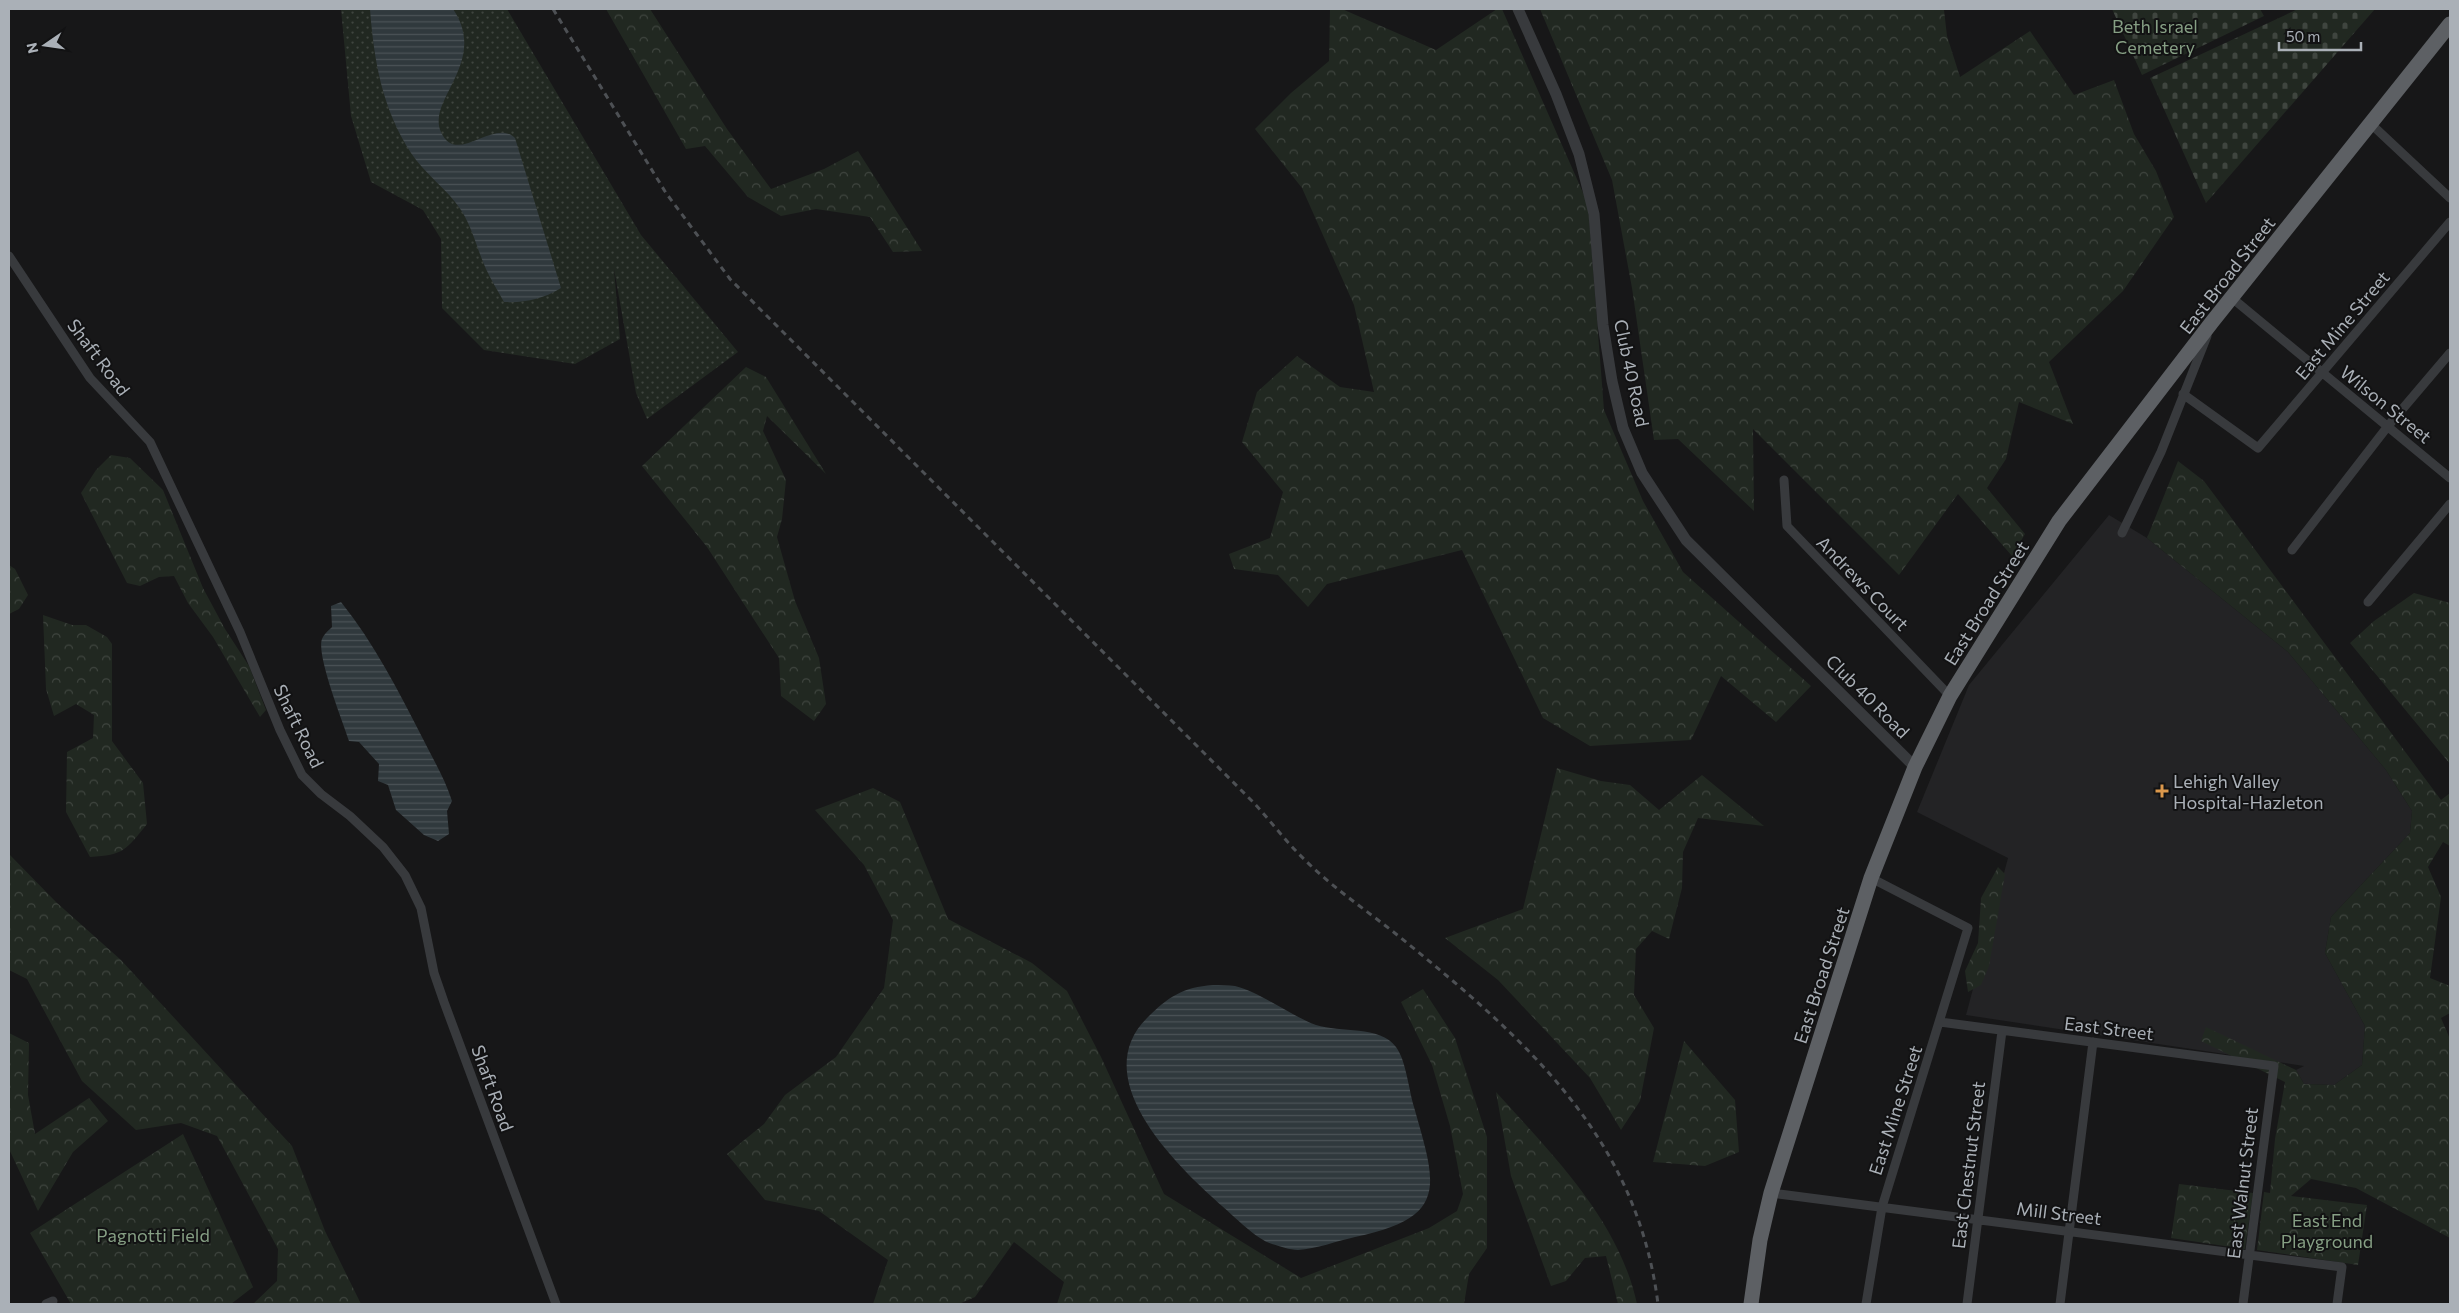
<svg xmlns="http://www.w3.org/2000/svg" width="2459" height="1313" font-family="Commissioner,sans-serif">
  <defs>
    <pattern id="grass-dots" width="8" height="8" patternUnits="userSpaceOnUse" patternTransform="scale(1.25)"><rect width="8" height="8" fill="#212821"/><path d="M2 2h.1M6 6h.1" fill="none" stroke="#3f453f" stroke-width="1.8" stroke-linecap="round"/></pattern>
    <pattern id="forest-crowns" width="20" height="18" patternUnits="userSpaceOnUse" patternTransform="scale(1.25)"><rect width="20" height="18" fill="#212821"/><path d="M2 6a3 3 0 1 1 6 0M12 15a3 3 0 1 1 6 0" fill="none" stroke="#3f453f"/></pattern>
    <pattern id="cemetery-stones" width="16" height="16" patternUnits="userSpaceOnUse" patternTransform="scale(1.25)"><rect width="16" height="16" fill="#212821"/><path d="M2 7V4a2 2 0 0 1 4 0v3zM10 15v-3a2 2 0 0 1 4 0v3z" fill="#3f453f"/></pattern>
    <pattern id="water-rules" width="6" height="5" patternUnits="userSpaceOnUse" patternTransform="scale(1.25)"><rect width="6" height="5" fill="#30393d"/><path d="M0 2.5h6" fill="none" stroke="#4b5357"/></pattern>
  </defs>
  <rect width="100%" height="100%" fill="#171718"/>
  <path fill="#232325" d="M2109 515 2147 538 2288 652 2386 770 2412 811 2410 833 2331 917 2325 953 2365 1026 2362 1065 2334 1085 2304 1084 2296 1070 2304 1066 1966 1015 2008 858 1917 812 1969 685Z"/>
  <path fill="url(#grass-dots)" d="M341 9H507L641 235 738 352 647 419 636 393 614 269 620 339 575 364 484 350 442 308 441 239 423 210 371 182 351 116Z"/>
  <path fill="url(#forest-crowns)" d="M606 9H650L727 129 771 189 824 169 858 151 922 251 893 252 870 217 816 209 781 216 748 197 705 146 686 149Z
    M1330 9H1342L1436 50 1497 9H1502L1588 204 1604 410 1643 501 1683 572 1811 686 1776 722 1721 676 1691 740 1590 746 1543 718 1462 550 1327 584 1308 607 1278 575 1234 569 1229 554 1270 538 1283 492 1242 442 1257 392 1297 356 1340 387 1374 392 1354 305 1302 188 1255 129 1291 93 1329 61Z
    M1540 9H1945L1944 10 1947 36 1960 77 2030 31 2074 95 2114 80 2134 134 2156 171 2174 217 2123 291 2049 362 2073 424 2019 402 2006 459 1987 488 2025 534 2012 556 1958 494 1899 575 1753 429 1754 511 1678 439 1654 440 1632 288 1612 180Z
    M746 367 766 377 826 474 767 416 763 431 786 480 782 519 777 537 795 601 819 658 826 704 814 721 781 696 779 658 707 547 642 466Z
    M111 455 130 458 163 490 203 588 225 629 249 666 266 710 260 717 213 637 188 603 174 576 159 577 140 586 127 583 81 493 96 470Z
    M2178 461 2204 481 2441 800 2450 793V846L2443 842 2428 867 2441 897 2430 978 2450 986V1013L2441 1018 2450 1039V1238L2356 1188 2311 1179 2291 1196 2367 1205 2358 1265 2257 1250 2264 1192 2270 1193 2275 1139 2285 1082 2201 1041 2206 1027 2296 1070 2304 1084 2334 1085 2362 1065 2365 1026 2325 953 2331 917 2410 833 2412 811 2386 770 2288 652 2147 538Z
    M9 565 15 569 28 595 19 609 9 614Z
    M2414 593 2450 603V764L2350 643 2374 621Z
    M43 615 72 625H86L107 637 112 644V741L143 783 147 824C126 850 124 855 90 857L66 812 67 752 93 738 94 715 76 704 54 716 46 689Z
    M1557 768 1601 781 1630 785 1659 810 1702 775 1764 826 1698 818 1683 852 1682 888 1669 939 1652 931 1636 949 1634 995 1654 1028 1640 1101 1621 1130 1590 1078 1498 980 1445 938 1523 909Z
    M873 788 900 802 948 919 1032 963 1067 991 1101 1057 1164 1194 1301 1278 1429 1228 1457 1211 1463 1194 1450 1126 1432 1065 1401 1002 1423 989 1455 1038 1487 1137V1248L1469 1274 1464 1304H1057L1064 1282 1014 1242 975 1297 959 1304H873L888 1260 819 1211 765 1200 727 1154 764 1124 785 1095 836 1057 884 988 893 920 864 865 815 810Z
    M9 854 56 902 121 960 292 1146 325 1231 361 1304H253L277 1281 278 1249 217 1136 181 1123 136 1130 82 1081 27 979 9 970Z
    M1998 867 2005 874 1989 966 1981 985 1968 992 1965 971 1978 943 1981 898Z
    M9 1033 29 1043 28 1095 35 1134 89 1098 108 1121 73 1152 38 1211 9 1149Z
    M1684 1041 1735 1100 1739 1152 1705 1166 1653 1162Z
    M1496 1092C1552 1154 1619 1220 1637 1304H1618L1606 1256 1585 1258 1566 1281 1551 1286 1511 1176Z
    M183 1134 253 1287 231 1304H71L30 1233Z
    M2179 1184 2253 1193 2245 1249 2171 1238Z"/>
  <path fill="url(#cemetery-stones)" d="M2112 9H2260L2264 16 2142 75Z
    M2298 9H2375L2206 203 2150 78Z"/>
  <path fill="url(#water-rules)" d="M370 9H453C489 62 426 100 441 132 456 167 494 117 515 138L561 288C543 299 525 303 504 302 498 291 491 280 486 269 477 249 473 229 461 210 448 190 425 174 411 153 382 108 374 61 370 9Z
    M341 602C374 643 399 692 423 739 433 759 445 779 452 801L447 811 449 834 438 841 424 835 396 810 388 785 378 781 379 764 359 742 349 741C343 722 316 655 322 639 324 634 329 630 332 627L331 606Z
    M1213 985C1220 985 1228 985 1235 986 1260 992 1291 1016 1316 1025 1340 1033 1380 1025 1396 1047 1406 1060 1409 1091 1414 1107 1436 1185 1450 1217 1355 1237 1337 1241 1316 1249 1298 1250 1290 1250 1279 1246 1272 1244 1256 1239 1235 1217 1222 1206 1177 1166 1086 1079 1147 1018 1168 997 1183 987 1213 985Z"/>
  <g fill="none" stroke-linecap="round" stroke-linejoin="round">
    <path stroke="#383a3d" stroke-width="9" d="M2371 124 2450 198
      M9 256 90 378 150 442 240 632 280 730 302 775 321 794 350 816 383 847 405 875 421 908 434 973 444 1002 556 1304
      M2232 298 2450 478
      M2183 394 2258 448 2450 222
      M1784 480 1787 526 1950 696
      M2122 533 2161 452 2207 336
      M2292 550 2388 426 2450 353
      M2368 602 2450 504
      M1940 1022 2274 1066 2243 1304
      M1771 1193 2342 1267 2337 1304
      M46 1304 53 1301
      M1866 1304 1882 1207 1968 928 1871 878
      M1967 1304 2002 1031
      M2060 1304 2093 1042"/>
    <path stroke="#383a3d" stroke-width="11" d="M1518 9 1556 94 1579 154 1594 214 1603 325 1612 381 1623 428 1642 473 1686 540 1915 767"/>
    <path stroke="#5d6064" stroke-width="15" d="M1751 1304 1760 1240 1771 1193 1871 878 1915 767 1950 696 2059 521 2212 322 2450 24"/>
    <path stroke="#4d5054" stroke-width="3" stroke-dasharray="6 5" stroke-linecap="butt" d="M553 9 666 193 730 279 1252 801C1270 820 1286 842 1305 860 1334 889 1369 912 1401 938 1525 1039 1637 1136 1658 1304"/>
  </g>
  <path fill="#db984c" stroke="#121213" stroke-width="2" d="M2159.5 783.5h5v5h5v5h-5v5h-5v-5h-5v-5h5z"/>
  <g text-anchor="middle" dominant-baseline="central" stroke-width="4" stroke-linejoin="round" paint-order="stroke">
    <g font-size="18" fill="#869f84" stroke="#121213">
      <text x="2155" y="26">Beth Israel<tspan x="2155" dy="21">Cemetery</tspan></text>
      <text x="2327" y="1220">East End<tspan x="2327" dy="21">Playground</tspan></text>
      <text x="153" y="1235">Pagnotti Field</text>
    </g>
    <g font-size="18" fill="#aab0b7" stroke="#121213">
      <text transform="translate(2227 275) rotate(-52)">East Broad Street</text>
      <text transform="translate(2342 325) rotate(-50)">East Mine Street</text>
      <text transform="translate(99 357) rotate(53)">Shaft Road</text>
      <text transform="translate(1632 373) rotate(78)">Club 40 Road</text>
      <text transform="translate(2386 404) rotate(39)">Wilson Street</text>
      <text transform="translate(1863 583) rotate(46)">Andrews Court</text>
      <text transform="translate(1986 603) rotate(-58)">East Broad Street</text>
      <text transform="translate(1868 696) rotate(45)">Club 40 Road</text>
      <text transform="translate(299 726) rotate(64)">Shaft Road</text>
      <text transform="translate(1821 975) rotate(-72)">East Broad Street</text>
      <text transform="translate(2109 1028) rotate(7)">East Street</text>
      <text transform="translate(493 1088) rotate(70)">Shaft Road</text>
      <text transform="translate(1895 1110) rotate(-72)">East Mine Street</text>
      <text transform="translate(1968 1165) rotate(-83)">East Chestnut Street</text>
      <text transform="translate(2242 1183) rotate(-83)">East Walnut Street</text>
      <text transform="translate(2059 1213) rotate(7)">Mill Street</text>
    </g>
    <g font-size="18" fill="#aab0b7" stroke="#121213" text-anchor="start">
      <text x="2173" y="781">Lehigh Valley<tspan x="2173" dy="21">Hospital-Hazleton</tspan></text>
    </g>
  </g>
  <rect width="2459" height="1313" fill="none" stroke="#aab0b7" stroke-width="20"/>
  <g transform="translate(45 45) rotate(257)" stroke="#121213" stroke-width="4" paint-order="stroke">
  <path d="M0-4L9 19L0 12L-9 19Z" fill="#aab0b7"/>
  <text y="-8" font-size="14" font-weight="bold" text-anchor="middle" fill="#aab0b7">N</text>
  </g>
  <path d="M2279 42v8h82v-8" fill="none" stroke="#aab0b7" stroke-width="2.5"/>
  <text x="2286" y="42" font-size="15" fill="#aab0b7" stroke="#121213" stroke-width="4" paint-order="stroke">50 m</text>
</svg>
